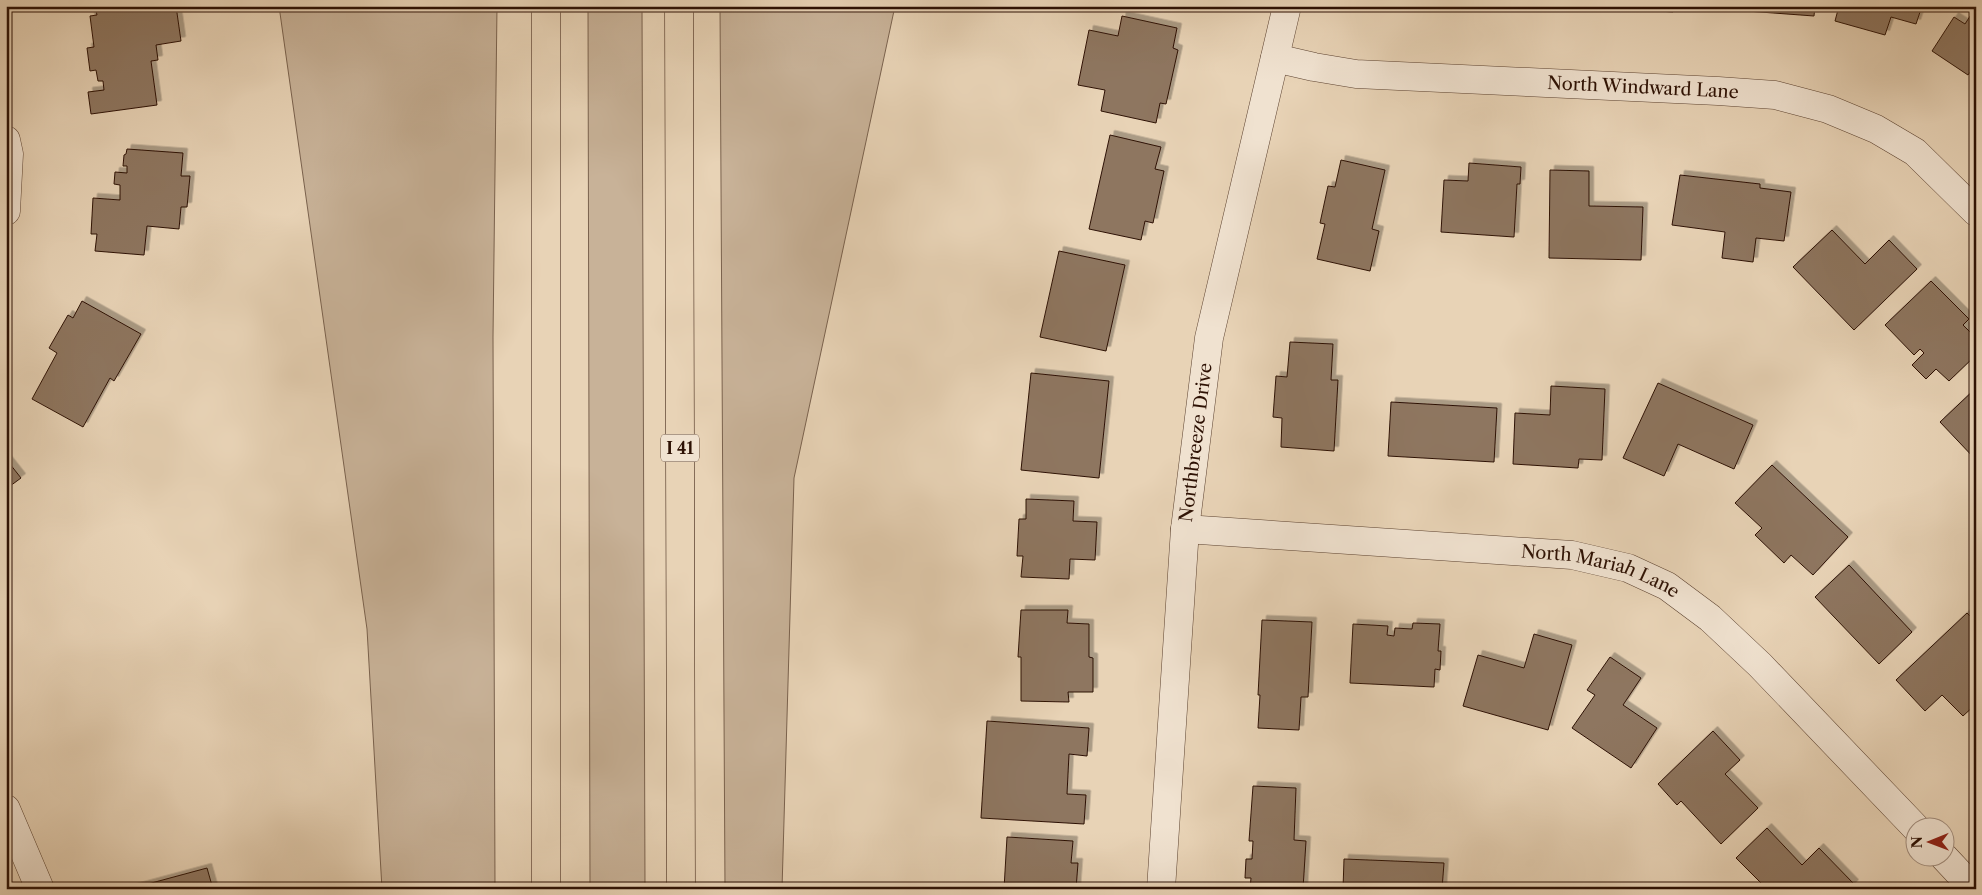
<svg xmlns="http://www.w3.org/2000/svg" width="1982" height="895" font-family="'Libre Caslon Text',serif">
  <defs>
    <filter id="shadow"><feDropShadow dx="4.5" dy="-4.5" stdDeviation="0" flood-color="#0004"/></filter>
  </defs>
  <rect width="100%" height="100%" fill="#e8d3b6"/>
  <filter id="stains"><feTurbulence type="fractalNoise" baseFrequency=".004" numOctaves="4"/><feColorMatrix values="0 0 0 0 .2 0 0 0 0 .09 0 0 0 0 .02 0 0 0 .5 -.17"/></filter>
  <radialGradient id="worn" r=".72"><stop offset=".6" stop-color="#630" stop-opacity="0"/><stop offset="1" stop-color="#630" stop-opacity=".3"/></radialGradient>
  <path fill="#c8b298" stroke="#7a624e" d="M279 6H497L493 337 495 889H382L367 629Z
    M588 6H642L645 889H590Z
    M720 6H895L794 478 782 889H725Z"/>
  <path fill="#8e7661" stroke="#2d1104" filter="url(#shadow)" d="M95 6H176L181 41 156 45 158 60 151 61 157 105 91 114 88 92 104 90 103 81H98L96 70 90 71 87 48 94 47 90 16 97 15Z
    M1630 6H1673V12L1630 9Z
    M1706 6H1815L1814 16 1706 8Z
    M1839 6H1922L1916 24 1891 17 1885 35 1835 21Z
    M1976 7V64L1968 75 1932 51 1954 17 1965 24Z
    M1122 16 1177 28 1173 48 1178 50 1166 104 1160 103 1156 123 1101 111 1105 90 1078 85 1089 30 1118 36Z
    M1110 135 1161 147 1155 169 1164 171 1153 223 1145 221 1141 240 1089 229Z
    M127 149 183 153 181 176H190L187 207H181L179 229 147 226 144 255 95 251 97 234H91L93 198 120 200V185L114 184 115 172 127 173V166H123L124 155 126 154Z
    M1341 160 1385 170 1372 229 1379 231 1370 271 1317 259 1325 224 1320 223 1328 186 1335 187Z
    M1469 163 1521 167 1520 184H1517L1514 237 1441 232 1444 180 1468 181Z
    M1550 170 1589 171V206L1643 207 1641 260 1549 258Z
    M1680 175 1760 184V188L1791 192 1784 241 1756 238 1753 262 1722 258 1725 232 1672 225Z
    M1832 230 1865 264 1889 240 1917 269 1854 330 1793 267Z
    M1059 251 1125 265 1106 351 1040 337Z
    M1931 281 1969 319 1963 325 1976 338V355L1949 381 1936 369 1926 379 1912 365 1924 353 1920 349 1914 355 1885 325Z
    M82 301 141 334 114 381 110 378 83 427 32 399 57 353 49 348 68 315 73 318Z
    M1290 342 1333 344 1331 380H1338L1334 451 1281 447 1282 418 1273 417 1276 376 1287 377Z
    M1031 373 1109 381 1099 478 1021 470Z
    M1658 383 1753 425 1734 469 1678 444 1664 476 1623 458Z
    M1551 386 1605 389 1602 460 1579 459 1578 468 1513 464 1515 413 1550 415Z
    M1976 388V460L1940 422Z
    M1391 402 1497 408 1494 462 1388 456Z
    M6 459 21 478 6 489Z
    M1772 465 1848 537 1813 575 1791 555 1784 563 1755 535 1762 528 1735 503Z
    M1026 499 1074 501 1073 521 1097 522 1095 560 1070 559 1069 579 1021 577 1023 556H1017L1019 519H1026Z
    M1849 565 1912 632 1879 664 1815 597Z
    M1021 610H1068L1067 623 1089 624V657L1093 658V692H1068L1069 702 1021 701V657H1018Z
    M1967 613 1976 622V704L1963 716 1942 695 1925 711 1896 680Z
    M1262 620 1312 622 1308 697H1301L1299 730 1258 728 1260 695H1258Z
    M1413 623 1440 624 1438 651H1441L1440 670 1435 669 1434 687 1350 683 1353 624 1388 626 1387 635 1394 636 1395 628 1412 629Z
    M1534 634 1572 645 1548 730 1463 706 1478 655 1524 668Z
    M1610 657 1641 678 1623 705 1657 728 1631 768 1572 728 1595 695 1587 690Z
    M987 721 1089 728 1087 756 1069 754 1067 794 1086 795 1084 824 981 818Z
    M1713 731 1740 760 1725 774 1758 808 1721 844 1681 801 1677 805 1658 784Z
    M1253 786 1296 788 1294 840 1306 841 1303 889H1250L1251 878H1245L1246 859H1252L1253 841H1249Z
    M1767 828 1802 865 1819 848 1854 884 1849 889H1767L1736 858Z
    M1007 837 1073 841 1071 863H1078L1076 889H1004Z
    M1344 859 1444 863 1442 889H1343Z
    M207 868 213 889 133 888Z"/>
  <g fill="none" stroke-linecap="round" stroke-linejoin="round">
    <g stroke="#5c4230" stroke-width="29">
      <g id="street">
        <path id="s1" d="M1275 58 1314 67 1356 74 1718 91 1775 95 1828 109 1876 129 1915 152 1976 212"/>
        <path d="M6 140 9 154 6 211"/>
        <path id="s2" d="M1185 529 1572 555 1628 568 1667 586 1710 618 1760 665 1916 828"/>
        <path d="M6 809 40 889"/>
        <path d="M1944 857 1974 889"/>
        <path id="s3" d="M1161 889 1185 529 1209 338 1287 6"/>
      </g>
    </g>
    <g stroke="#2d1104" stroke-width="29">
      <path id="highway" d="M546 6V889
        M679 6 681 889"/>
    </g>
    <use href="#street" stroke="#f0e2d0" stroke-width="28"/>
    <use href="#highway" stroke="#e8d3b6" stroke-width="28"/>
  </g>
  <g text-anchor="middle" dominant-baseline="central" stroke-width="4.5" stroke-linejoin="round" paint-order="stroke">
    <rect fill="#f0e2d0" stroke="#685041" stroke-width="1" x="661" y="434.5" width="38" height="27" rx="4"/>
    <g font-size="16" font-weight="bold" fill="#2d1104">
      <text x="680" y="448">I 41</text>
    </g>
    <g font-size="18" fill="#2d1104" stroke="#f0e2d0">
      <text stroke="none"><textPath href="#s1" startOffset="370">North Windward Lane</textPath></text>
      <text stroke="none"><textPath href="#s3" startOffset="448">Northbreeze Drive</textPath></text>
      <text stroke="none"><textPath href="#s2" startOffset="419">North Mariah Lane</textPath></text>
    </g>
  </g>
  <rect width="1982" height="895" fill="none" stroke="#e8d3b6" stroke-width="25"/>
  <rect x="8" y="8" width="1967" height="880" fill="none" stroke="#2d1104" stroke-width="2.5"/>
  <rect x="12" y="12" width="1957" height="870" fill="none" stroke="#2d1104"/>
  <g transform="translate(1930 842) rotate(269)"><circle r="24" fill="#f0e2d0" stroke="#a28e7e"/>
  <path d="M0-4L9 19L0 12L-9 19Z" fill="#8f2418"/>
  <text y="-8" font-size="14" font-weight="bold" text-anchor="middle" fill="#2d1104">N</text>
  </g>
  <rect width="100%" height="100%" filter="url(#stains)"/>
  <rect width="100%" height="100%" fill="url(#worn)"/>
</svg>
